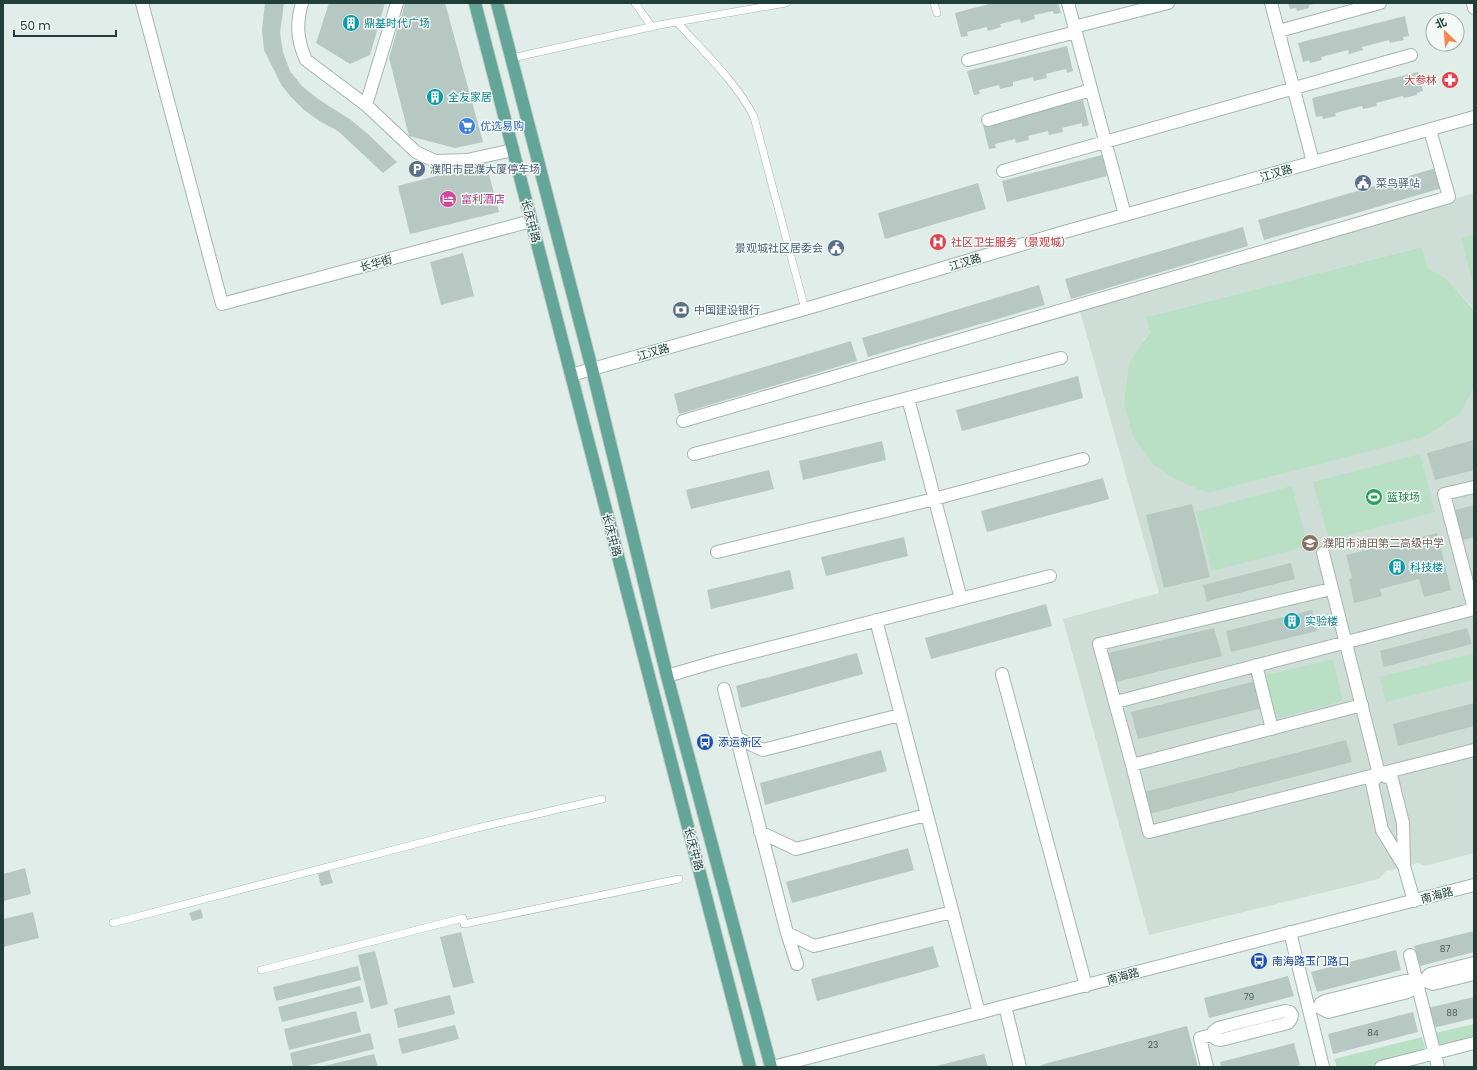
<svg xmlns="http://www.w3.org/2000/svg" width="1477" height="1070" font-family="Poppins,'Noto Sans SC',sans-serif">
  <rect width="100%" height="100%" fill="#e1ede8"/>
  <path fill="#cfddd7" d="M1474 193V312L1472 307 1447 279 1428 268 1422 247 1146 317 1150 332 1143 341 1460 414 1474 388V853L1425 866 1418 863 1386 871 1379 879 1149 935 1063 619 1159 593 1080 311Z"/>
  <path fill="#b9dfc5" d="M1474 234V287L1461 238Z
    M1422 247 1428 268 1447 279 1472 308 1474 312V388L1460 414 1423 437 1208 493 1177 480 1154 465 1133 436 1124 404 1129 364 1150 332 1146 317Z
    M1420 454 1435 512 1329 540 1313 482Z
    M1292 486 1308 546 1212 571 1196 512Z
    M1474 653V680L1386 702 1380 677Z
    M1333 659 1343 701 1275 719 1264 676Z
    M1474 1024V1040L1439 1049 1435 1033Z
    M1422 1037 1426 1052 1367 1067H1337L1334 1059Z"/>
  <path fill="#b6c8c1" d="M265 3H284L280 33 283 52 290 71 302 86 318 99 351 120 368 134 397 162 383 173 338 131 321 122 304 110 292 98 282 86 264 50 262 30Z
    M329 3H385L370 55 350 64 316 43Z
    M405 3H445L483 142 455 148 409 136 389 58Z
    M993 3H1058L1061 13 1054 14 1053 11 1034 15 1035 19 1021 23 1020 19 1000 24 1001 27 988 31 987 27 967 32 968 36 961 37 955 13Z
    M1288 3H1314V4L1309 5V8L1297 11 1296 8 1290 9Z
    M1405 16 1409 36 1403 37 1404 40 1390 43 1389 40 1362 47 1363 50 1349 54 1348 50 1321 57 1322 60 1310 63 1309 60 1303 62 1298 43Z
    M1067 46 1073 71 1067 73 1066 69 1046 74 1047 78 1034 81 1033 77 1013 82V86L1000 89 999 85 979 90 980 94 974 95 967 71Z
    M1418 72 1423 91 1417 93V95L1404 98 1403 96 1376 103 1377 106 1363 109 1362 106 1335 113 1336 116 1323 119 1322 116 1316 117 1312 98Z
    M1083 100 1089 125 1082 127V123L1062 128 1063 132 1049 135 1048 131 1028 136 1029 140 1016 143 1015 139 995 144 996 148 989 149 983 125Z
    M1102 155 1107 176 1007 202 1002 181Z
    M486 163 499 212 410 234 398 186Z
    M1436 168 1442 188 1264 240 1258 220Z
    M978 183 986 209 885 239 878 213Z
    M1243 227 1248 246 1071 299 1065 279Z
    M463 253 474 296 441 305 430 262Z
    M1039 285 1045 305 868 357 862 338Z
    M851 341 857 361 679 414 674 394Z
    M1078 376 1083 398 962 431 956 410Z
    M1474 440V470L1435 480 1427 453Z
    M882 441 886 460 803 480 799 461Z
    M769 470 774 489 691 509 686 490Z
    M1103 478 1109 499 987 532 981 511Z
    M1192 504 1210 577 1164 588 1146 515Z
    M1474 505V537L1459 541 1451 511Z
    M1437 533 1451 590 1424 597 1419 579 1380 589 1382 596 1354 603 1349 579 1352 578 1346 555Z
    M904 537 908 556 826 576 821 557Z
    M1291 563 1295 579 1207 601 1203 585Z
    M790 570 794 589 711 609 707 590Z
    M1046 604 1052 626 931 659 925 638Z
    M1312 610 1317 631 1231 652 1226 631Z
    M1214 628 1222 656 1116 682 1108 653Z
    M1467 628 1472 644 1384 667 1380 651Z
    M857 653 863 674 741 708 736 686Z
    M1256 681 1263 708 1138 739 1131 712Z
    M1474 703V726L1398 746 1393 724Z
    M1346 740 1352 762 1145 815 1140 793Z
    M881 750 887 771 765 805 760 783Z
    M908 848 914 870 792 903 786 882Z
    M25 868 31 894 3 901V874Z
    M329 870 333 883 321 886 318 874Z
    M201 909 203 918 192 921 189 913Z
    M33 912 39 938 3 947V919Z
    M1474 931V952L1420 966 1414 946Z
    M461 932 474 983 453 988 440 937Z
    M933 946 939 967 817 1001 811 979Z
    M1396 950 1401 970 1317 992 1311 972Z
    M375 951 388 1004 371 1009 358 955Z
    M358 966 361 980 276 1001 273 987Z
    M1288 976 1294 996 1209 1018 1204 998Z
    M360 986 364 1002 282 1022 278 1007Z
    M450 995 455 1014 398 1028 394 1009Z
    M1474 997V1018L1433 1028 1428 1008Z
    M356 1011 361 1032 289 1050 284 1029Z
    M1413 1012 1418 1032 1333 1054 1328 1034Z
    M455 1025 459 1039 402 1054 398 1039Z
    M1187 1026 1198 1067H1042L1041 1065Z
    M370 1033 374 1049 304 1067H293L290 1053Z
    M1294 1043 1300 1065 1294 1067H1221L1220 1062Z
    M374 1054 378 1067H324V1066Z
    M984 1054 988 1067H936V1066Z"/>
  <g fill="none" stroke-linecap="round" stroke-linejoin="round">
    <g stroke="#a3b5b0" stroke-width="8">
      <path id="service" d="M635 3 652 27
        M934 3 937 13
        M677 22C702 50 737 83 754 117L805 309
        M512 58 659 25 786 3
        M113 923 477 828 602 799
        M261 970 463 918 464 924 679 879"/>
    </g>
    <g stroke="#a3b5b0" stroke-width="14">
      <path id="minor" d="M142 3 222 304 531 221
        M302 3C296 23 297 40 306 60L366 105 416 152 435 161 467 160 513 150
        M1068 3 1125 215
        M1271 3 1313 162
        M1074 27 1168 3
        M1279 31 1380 3
        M968 60 1076 32
        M366 105 397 3
        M988 120 1091 90
        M1003 171 1411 55
        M908 398 961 599
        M683 421 1449 197 1430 130
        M694 454 1061 358
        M717 552 934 499 1083 459
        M1323 553 1379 774 1372 783 1382 830 1404 866 1414 901
        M1331 589 1099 644 1132 765 1149 832 1474 750
        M1474 609 1444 494 1474 487
        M876 620 979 1013
        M1256 665 1272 729
        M1002 674 1086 986
        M667 676 718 661 1050 576
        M724 689 787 933 797 964
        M1116 702 1474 609
        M737 738 763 750 900 715
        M1132 765 1362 705
        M1379 774 1392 779 1403 823 1404 864
        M760 832 796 849 926 815
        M1290 932 1323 1067
        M787 933 814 946 952 912
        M1410 955 1438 1067
        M1474 963 1430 974 1427 977 1425 981 1433 984 1474 974
        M1405 981H1410L1413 984 1412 989 1408 992 1328 1012 1319 1007 1321 1003 1325 1001Z
        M1005 1006 1020 1067
        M1285 1011 1290 1012 1292 1015 1291 1019 1288 1023 1221 1040 1216 1039 1212 1035 1214 1031 1218 1028Z
        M1207 1067 1200 1038 1212 1035
        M1381 1067 1474 1043"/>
    </g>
    <g stroke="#a3b5b0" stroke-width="14">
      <path id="tertiary" d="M1473 3 1474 8
        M571 375 805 309 1064 232 1474 117
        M773 1067 1005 1006 1474 885"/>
    </g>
    <g stroke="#c1c9c7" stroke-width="14">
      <path id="primary" d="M475 3 750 1067
        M497 3 592 369 667 676 771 1067"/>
    </g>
    <use href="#service" stroke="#fff" stroke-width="7"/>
    <use href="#minor" stroke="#fff" stroke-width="12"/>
    <use href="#tertiary" stroke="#fff" stroke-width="12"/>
    <use href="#primary" stroke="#63a597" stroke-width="12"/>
  </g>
  <defs>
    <g id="building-disc" transform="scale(0.9)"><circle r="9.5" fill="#0f9aa8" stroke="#f2f9f6"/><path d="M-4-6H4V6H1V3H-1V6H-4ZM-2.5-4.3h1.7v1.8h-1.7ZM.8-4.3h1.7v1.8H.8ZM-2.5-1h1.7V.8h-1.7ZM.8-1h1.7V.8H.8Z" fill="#fff"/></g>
    <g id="pharmacy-disc" transform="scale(0.9)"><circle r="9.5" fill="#e0444e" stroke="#f2f9f6"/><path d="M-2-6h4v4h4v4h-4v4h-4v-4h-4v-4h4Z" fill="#fff"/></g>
    <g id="supermarket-disc" transform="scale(0.9)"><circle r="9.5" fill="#3f7fe0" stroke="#f2f9f6"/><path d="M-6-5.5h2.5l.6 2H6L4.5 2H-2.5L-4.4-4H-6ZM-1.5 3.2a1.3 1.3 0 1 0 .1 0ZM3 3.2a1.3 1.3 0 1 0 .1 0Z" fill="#fff"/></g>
    <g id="parking-disc" transform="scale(0.9)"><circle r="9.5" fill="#5c6f8a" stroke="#f2f9f6"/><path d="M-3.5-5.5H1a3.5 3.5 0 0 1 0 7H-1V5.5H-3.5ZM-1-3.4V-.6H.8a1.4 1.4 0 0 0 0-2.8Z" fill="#fff"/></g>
    <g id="civic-disc" transform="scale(0.9)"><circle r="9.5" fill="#5c6f8a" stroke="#f2f9f6"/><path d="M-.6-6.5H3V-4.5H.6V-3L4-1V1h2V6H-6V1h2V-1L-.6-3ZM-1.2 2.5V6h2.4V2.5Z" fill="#fff"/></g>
    <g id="hotel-disc" transform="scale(0.9)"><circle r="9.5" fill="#d1479c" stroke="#f2f9f6"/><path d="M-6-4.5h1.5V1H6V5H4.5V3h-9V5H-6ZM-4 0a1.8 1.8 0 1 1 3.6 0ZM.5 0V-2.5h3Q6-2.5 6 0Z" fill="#fff"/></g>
    <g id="hospital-disc" transform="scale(0.9)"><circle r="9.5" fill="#e0444e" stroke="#f2f9f6"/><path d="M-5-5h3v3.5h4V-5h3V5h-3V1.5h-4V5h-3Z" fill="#fff"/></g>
    <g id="bank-disc" transform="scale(0.9)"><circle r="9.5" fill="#5c6f8a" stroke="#f2f9f6"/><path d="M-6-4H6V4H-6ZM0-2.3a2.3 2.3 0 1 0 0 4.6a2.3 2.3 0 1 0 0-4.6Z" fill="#fff"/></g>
    <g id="stadium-disc" transform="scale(0.9)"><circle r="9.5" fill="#2e9e5b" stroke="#f2f9f6"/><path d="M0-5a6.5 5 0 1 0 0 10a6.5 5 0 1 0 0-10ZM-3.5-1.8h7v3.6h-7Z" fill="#fff"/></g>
    <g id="school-disc" transform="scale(0.9)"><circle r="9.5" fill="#8d6e63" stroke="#f2f9f6"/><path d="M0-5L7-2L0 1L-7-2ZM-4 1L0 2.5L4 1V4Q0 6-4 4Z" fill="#fff"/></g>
    <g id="bus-disc" transform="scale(0.9)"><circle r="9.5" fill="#1a4fb4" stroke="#f2f9f6"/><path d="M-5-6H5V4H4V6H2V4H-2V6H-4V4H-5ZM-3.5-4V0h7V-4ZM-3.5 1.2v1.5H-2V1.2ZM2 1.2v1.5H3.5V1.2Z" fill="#fff"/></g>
  </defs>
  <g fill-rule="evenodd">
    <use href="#building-disc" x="351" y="23"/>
    <use href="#pharmacy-disc" x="1450" y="80"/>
    <use href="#building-disc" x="435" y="97"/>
    <use href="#supermarket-disc" x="467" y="126"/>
    <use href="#parking-disc" x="417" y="169"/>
    <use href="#civic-disc" x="1363" y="183"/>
    <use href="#hotel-disc" x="448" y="199"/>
    <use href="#hospital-disc" x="938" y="242"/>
    <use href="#civic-disc" x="836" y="248"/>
    <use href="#bank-disc" x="681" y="310"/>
    <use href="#stadium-disc" x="1374" y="497"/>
    <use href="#school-disc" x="1310" y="543"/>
    <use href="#building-disc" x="1397" y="567"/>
    <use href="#building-disc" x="1292" y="621"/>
    <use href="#bus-disc" x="705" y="742"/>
    <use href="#bus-disc" x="1259" y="961"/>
  </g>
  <g text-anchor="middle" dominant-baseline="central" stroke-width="3" stroke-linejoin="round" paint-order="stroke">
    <g font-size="9" fill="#46615a">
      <text x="1445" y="949">87</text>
      <text x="1249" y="997">79</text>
      <text x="1452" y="1013">88</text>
      <text x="1373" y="1033">84</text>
      <text x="1153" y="1045">23</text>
    </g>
    <g font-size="11" fill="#0d838f" stroke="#f2f9f6" text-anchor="start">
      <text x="364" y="23">鼎基时代广场</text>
      <text x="448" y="97">全友家居</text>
      <text x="1410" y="567">科技楼</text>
      <text x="1305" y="621">实验楼</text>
    </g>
    <g font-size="11" fill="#be3a42" stroke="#f2f9f6" text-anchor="end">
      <text x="1437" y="80">大参林</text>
      <text x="951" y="242" text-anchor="start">社区卫生服务（景观城）</text>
    </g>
    <g font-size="11" fill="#366cbe" stroke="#f2f9f6" text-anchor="start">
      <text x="480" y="126">优选易购</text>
    </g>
    <g font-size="11" fill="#4e5e75" stroke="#f2f9f6" text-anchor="start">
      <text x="430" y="169">濮阳市昆濮大厦停车场</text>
      <text x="1376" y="183">菜鸟驿站</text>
      <text x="823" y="248" text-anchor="end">景观城社区居委会</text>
      <text x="694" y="310">中国建设银行</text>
    </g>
    <g font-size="11" fill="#203f38" stroke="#f2f9f6">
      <text transform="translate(1276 173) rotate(-16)">江汉路</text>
      <text transform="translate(531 221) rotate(75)">长庆中路</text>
      <text transform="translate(965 262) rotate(-17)">江汉路</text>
      <text transform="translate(376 263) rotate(-15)">长华街</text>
      <text transform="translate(653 352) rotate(-16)">江汉路</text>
      <text transform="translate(612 535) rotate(75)">长庆中路</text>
      <text transform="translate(694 849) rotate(75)">长庆中路</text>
      <text transform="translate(1437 895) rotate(-15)">南海路</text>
      <text transform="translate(1123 976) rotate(-15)">南海路</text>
    </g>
    <g font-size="11" fill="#b23c85" stroke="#f2f9f6" text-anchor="start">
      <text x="461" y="199">富利酒店</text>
    </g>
    <g font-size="11" fill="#27864d" stroke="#f2f9f6" text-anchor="start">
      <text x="1387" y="497">篮球场</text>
    </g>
    <g font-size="11" fill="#785e54" stroke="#f2f9f6" text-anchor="start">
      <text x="1323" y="543">濮阳市油田第二高级中学</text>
    </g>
    <g font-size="11" fill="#164399" stroke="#f2f9f6" text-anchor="start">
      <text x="718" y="742">添运新区</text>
      <text x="1272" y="961">南海路玉门路口</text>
    </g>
  </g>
  <rect width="1477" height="1070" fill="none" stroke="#203f38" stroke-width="8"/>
  <g transform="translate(1445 32) rotate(335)"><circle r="19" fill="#f2f9f6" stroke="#9eafaa"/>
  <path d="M0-3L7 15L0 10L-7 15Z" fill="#fa8452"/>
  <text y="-6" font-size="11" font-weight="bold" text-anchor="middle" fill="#203f38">北</text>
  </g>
  <path d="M14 30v6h102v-6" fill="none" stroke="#203f38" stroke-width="2"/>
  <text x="20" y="30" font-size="12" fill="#203f38" stroke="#f2f9f6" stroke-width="3" paint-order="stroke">50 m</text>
</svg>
